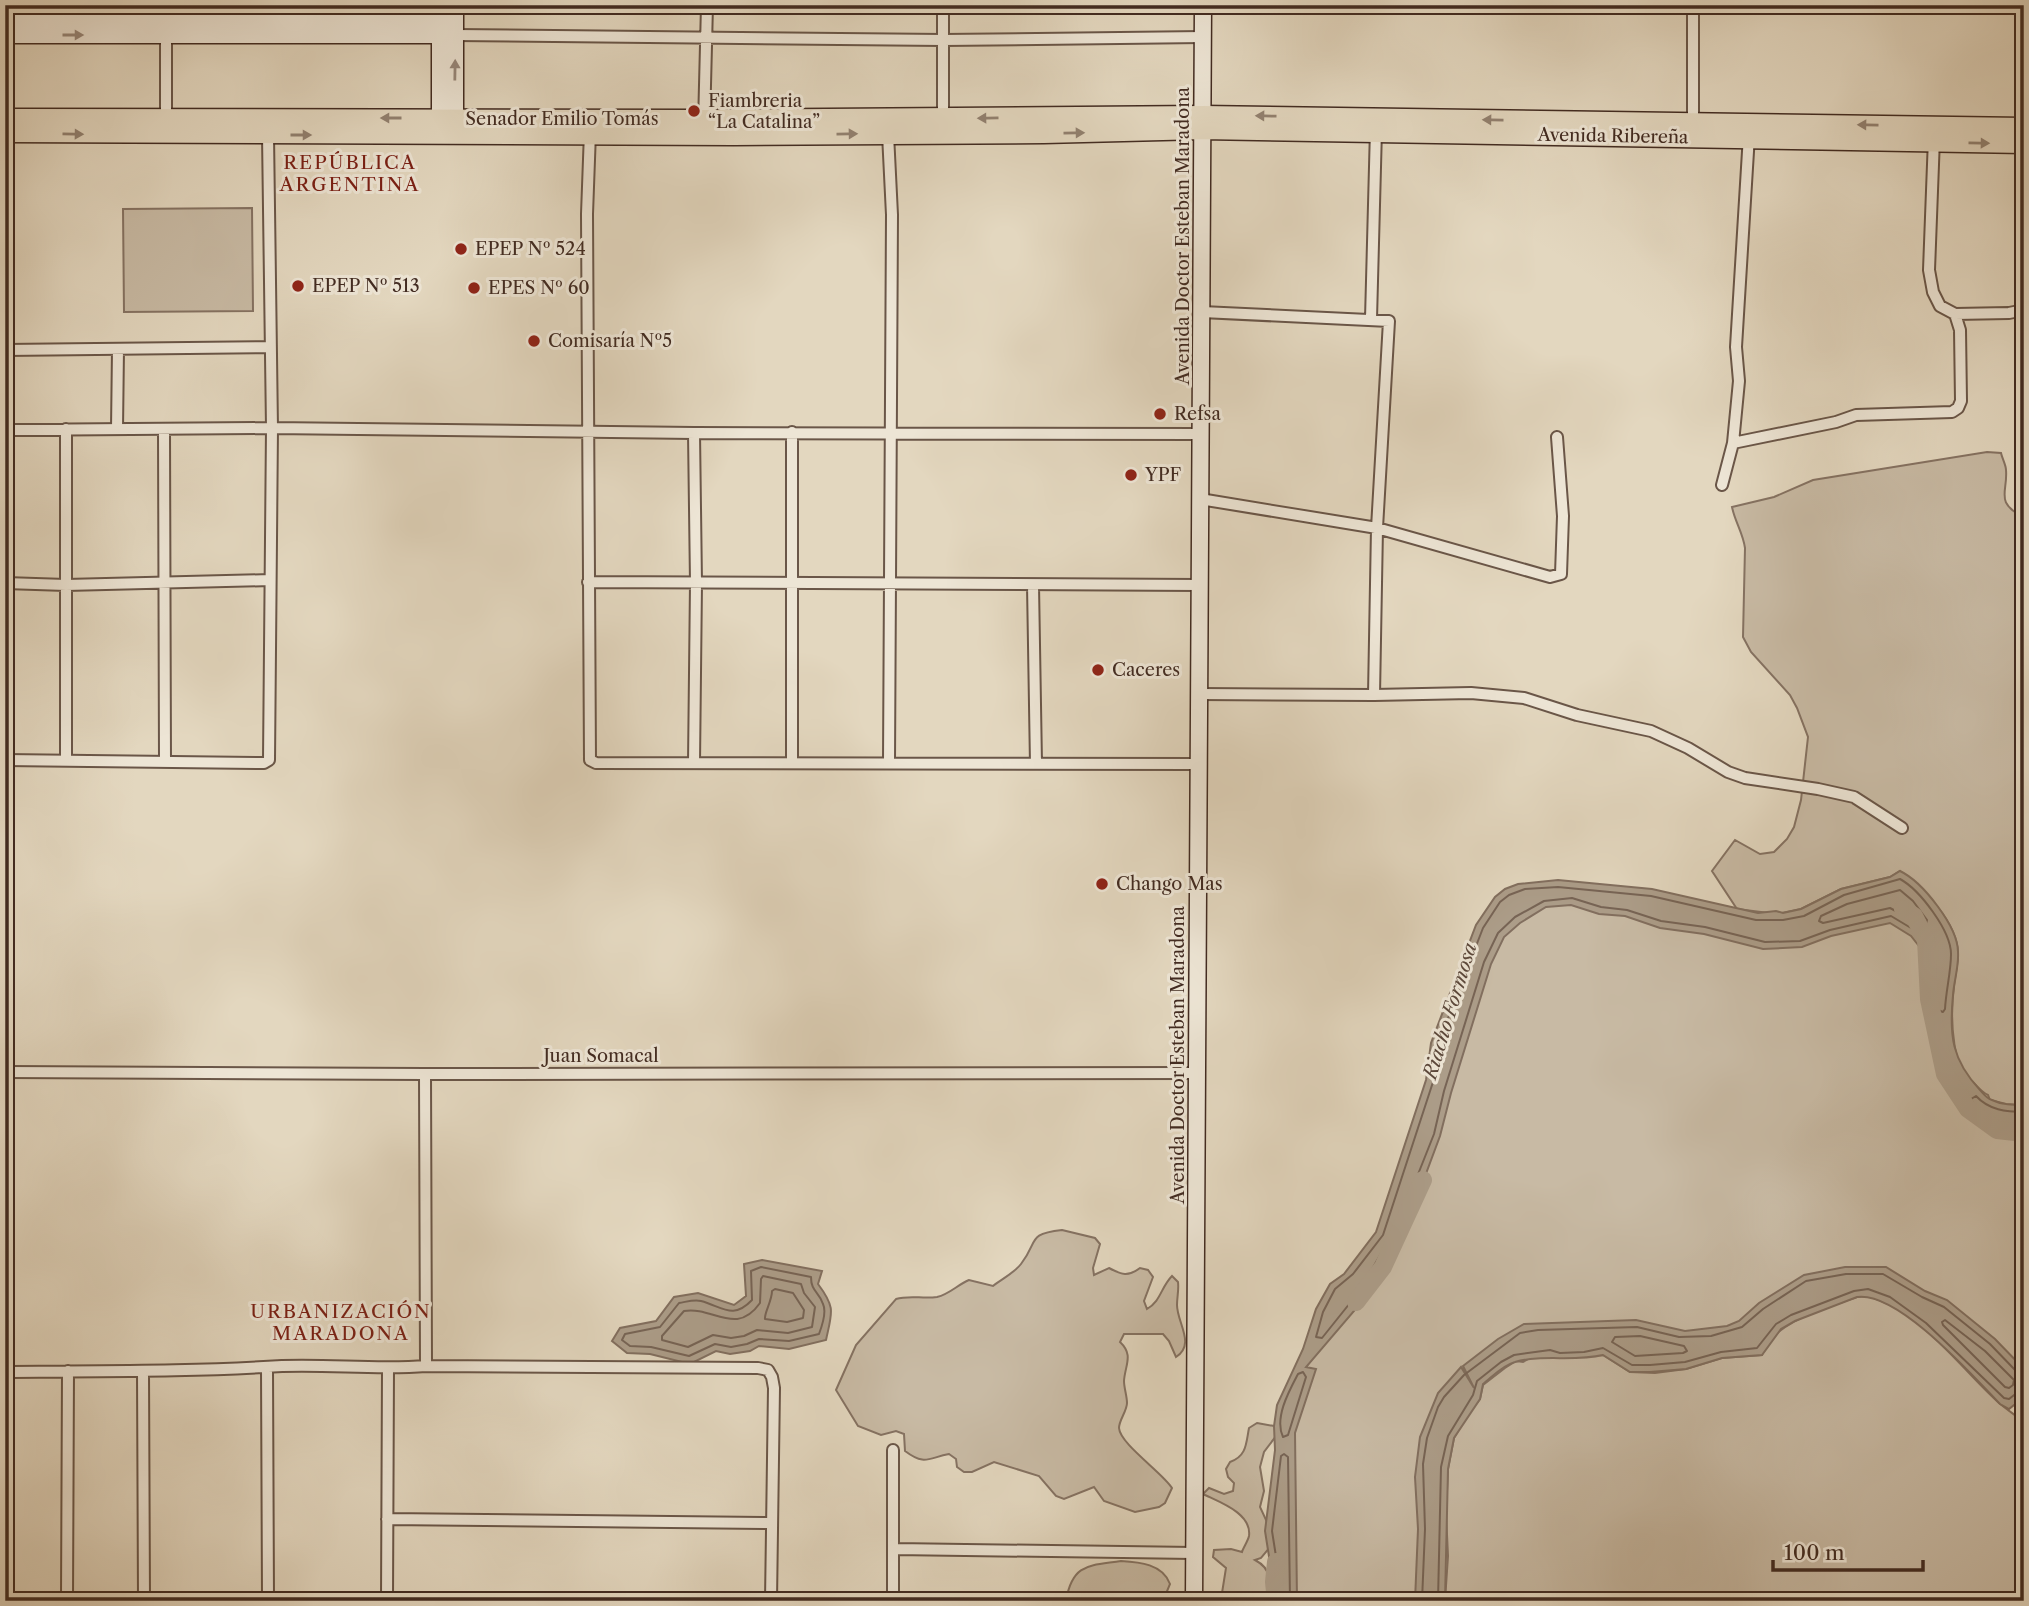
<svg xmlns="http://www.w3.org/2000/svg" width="2029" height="1606" font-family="'Libre Caslon Text',serif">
  <rect width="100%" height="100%" fill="#e3d7bf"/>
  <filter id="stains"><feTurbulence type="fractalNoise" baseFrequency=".00286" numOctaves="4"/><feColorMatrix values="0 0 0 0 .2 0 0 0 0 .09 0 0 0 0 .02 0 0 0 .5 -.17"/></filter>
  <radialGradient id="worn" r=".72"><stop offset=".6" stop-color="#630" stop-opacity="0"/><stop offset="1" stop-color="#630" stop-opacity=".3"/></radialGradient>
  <path fill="#c8baa4" stroke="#857262" stroke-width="2" d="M252 208 253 311 124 312 123 209Z
    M1987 452 2001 453C2002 458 2006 465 2006 470 2008 492 1994 503 2024 517V1105L2006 1104 1990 1100 1988 1095C1977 1090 1972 1077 1961 1073 1952 1044 1950 1016 1954 986 1955 976 1958 964 1958 954 1958 922 1923 889 1900 871L1890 877 1841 889 1801 909 1777 914 1737 909 1712 871 1735 840 1760 854 1774 852 1787 839 1794 827 1801 800 1808 737 1797 708 1790 695 1751 652 1743 637 1745 548C1743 533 1735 522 1732 507L1774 497 1813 480Z
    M1544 899 1705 925 1856 904 1926 940 1929 999 1945 1075 2006 1137 2024 1134V1402L1946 1315 1876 1281 1764 1330 1568 1341 1481 1368 1449 1416 1432 1601H1278L1284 1458 1306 1367 1383 1267 1421 1187 1485 953Z
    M1062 1230 1095 1238 1100 1244 1093 1268 1094 1275 1109 1268C1122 1275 1128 1277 1140 1268L1148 1270 1153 1277 1144 1301 1147 1309C1161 1301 1161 1287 1172 1276L1178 1282C1179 1290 1177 1297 1177 1305 1177 1323 1196 1344 1176 1357L1169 1341 1163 1334H1124L1120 1342C1134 1355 1125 1365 1124 1381 1124 1388 1127 1396 1127 1403 1127 1411 1119 1420 1119 1428 1120 1444 1163 1473 1172 1488L1165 1503 1159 1507 1135 1512 1104 1501 1094 1487 1064 1499 1056 1496 1039 1476 994 1462 972 1472H964L957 1467 956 1459 949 1454C928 1458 925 1466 905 1451L904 1434 896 1431 881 1435 858 1426 836 1390 856 1345 896 1299C909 1295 923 1299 937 1297 950 1294 957 1285 969 1280L993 1286C1002 1279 1014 1273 1021 1264 1039 1241 1026 1234 1062 1230Z
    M1867 1296C1921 1310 1958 1366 1998 1402 2006 1409 2015 1415 2024 1422V1601H1445L1448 1556 1446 1513 1448 1469 1454 1438 1467 1415 1480 1399 1483 1385 1505 1368 1516 1361 1523 1362 1530 1358 1603 1355 1630 1372 1655 1373 1686 1369 1722 1358 1762 1355C1771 1322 1827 1308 1857 1297Z
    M1257 1423 1274 1426 1279 1432 1264 1452 1260 1467 1264 1491 1260 1507 1267 1522 1271 1546 1261 1558 1255 1560C1274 1570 1270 1583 1264 1601H1224L1222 1593 1226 1568 1213 1557 1214 1550 1231 1549 1242 1552C1243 1548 1248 1541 1249 1536 1252 1513 1219 1502 1203 1494L1209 1488 1224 1494 1233 1491 1234 1483 1228 1477 1226 1469 1230 1462C1247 1456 1246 1443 1249 1428Z
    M1121 1561C1139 1562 1163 1564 1170 1584L1163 1601 1066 1600C1073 1563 1089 1566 1121 1561Z"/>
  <path fill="#ac9d89" stroke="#826f5f" stroke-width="2" d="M1900 871C1923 882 1958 927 1958 952 1959 966 1954 981 1953 995 1949 1036 1952 1060 1980 1090 1984 1094 1986 1098 1992 1100 2002 1105 2013 1105 2024 1105V1134L2006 1137 1990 1133 1980 1125 1945 1074 1927 994 1926 955 1911 936 1890 923 1831 936 1802 947 1763 949 1704 934 1660 928 1625 916 1599 914 1571 905 1546 907 1520 923 1504 937 1491 964 1451 1093 1440 1136 1418 1195 1395 1243 1360 1304 1306 1367 1316 1369 1295 1433 1297 1601H1276L1265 1531 1275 1450 1274 1426 1277 1405 1303 1349 1316 1309 1330 1284 1344 1274 1376 1232 1426 1080 1431 1043 1476 925 1495 897 1505 889 1518 884 1558 880 1652 889 1758 913 1776 911 1783 913 1801 909 1841 889 1890 877Z
    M762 1260 822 1271 818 1284C836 1308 832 1312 826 1340L789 1349 759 1346 750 1351 730 1354 716 1351 690 1364 650 1354 627 1353 612 1341 620 1328 656 1321 674 1297 698 1293 734 1305 746 1296 744 1264Z
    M1845 1267H1886L1925 1291 1947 1300 1995 1339 2024 1369V1397L2009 1409 2000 1404C1972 1375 1898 1291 1857 1297L1795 1321 1781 1329 1762 1355 1722 1358 1686 1369 1650 1372H1630L1603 1355C1573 1362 1543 1354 1515 1362 1503 1365 1492 1377 1483 1384L1480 1399 1454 1438 1448 1469 1445 1601H1415L1418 1529 1415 1477 1420 1437 1438 1393 1461 1367 1474 1388 1463 1366 1498 1339 1524 1324 1636 1320 1685 1331 1727 1326 1739 1321 1759 1303 1804 1275Z"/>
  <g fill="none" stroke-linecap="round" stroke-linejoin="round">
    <path stroke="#776455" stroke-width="2" d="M1900 879C1920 890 1951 931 1951 954 1951 972 1946 990 1945 1009L1943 1012 1938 1010 1933 988 1935 976 1932 951 1916 931 1891 916 1830 930 1800 941 1765 942 1705 927 1661 921 1627 910 1601 907 1572 898 1544 901 1515 917 1498 933 1484 962 1444 1091 1434 1134 1411 1192 1389 1240 1358 1293 1322 1338 1316 1337 1323 1312 1335 1289 1353 1274 1383 1235 1433 1082 1440 1039 1483 928 1500 902 1509 895 1525 889 1558 887 1651 896 1756 920H1783L1804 916 1844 895Z
      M1900 890 1913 901 1927 920 1926 924 1922 925 1890 908 1823 923 1819 921 1821 916 1847 904Z
      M2024 1112C2006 1112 1989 1110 1976 1096L1971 1099C1977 1113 1989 1129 2006 1130 2011 1130 2018 1128 2024 1128
      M761 1267 811 1277C811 1292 819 1291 823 1304 827 1312 822 1326 819 1334L789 1341 759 1339 747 1344 731 1347 715 1344 689 1356 651 1347 630 1346 622 1340 625 1334 660 1327 679 1303C686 1302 694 1299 701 1301 723 1307 733 1320 752 1300L751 1271Z
      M763 1276 801 1284 804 1293 815 1307 812 1327 788 1333 757 1330 744 1336 731 1338 713 1335 688 1347 662 1340V1336L684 1311C713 1306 736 1337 760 1303L761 1279Z
      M775 1289 793 1293 804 1310 803 1318 787 1322 765 1319C764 1313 772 1301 772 1291Z
      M1945 1320 1985 1351 2014 1380 2013 1385 2009 1388 2005 1387 1943 1325 1942 1322Z
      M1640 1336 1684 1346 1687 1351 1683 1353 1635 1356 1612 1342 1615 1337Z
      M1303 1372 1306 1377 1288 1435 1283 1437C1274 1418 1289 1391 1298 1374Z
      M1283 1601 1272 1531 1281 1456 1284 1454 1288 1457 1290 1601
      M1422 1601 1425 1529 1423 1464 1427 1438 1438 1407 1444 1397 1464 1375 1520 1333 1538 1330 1637 1327 1679 1337 1711 1336 1742 1327 1763 1309 1806 1281 1846 1274H1883L1922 1297 1944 1307 1990 1344 2016 1371 2024 1373
      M1438 1601 1441 1467 1448 1436 1473 1395 1477 1381 1501 1362 1514 1355 1550 1350 1560 1353 1584 1352 1603 1348 1632 1365H1650L1685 1362 1721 1352 1757 1348 1776 1324 1791 1315 1854 1291 1868 1289 1890 1297 1926 1323 2004 1398 2009 1399 2018 1392H2024"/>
    <path stroke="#ac9d89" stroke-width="18" d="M1903 909 1914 916 1926 940 1929 999 1945 1074 1968 1109 1997 1130 2024 1133
      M1356 1302 1383 1267 1423 1180
      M1276 1562 1274 1582 1276 1601"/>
    <g stroke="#6a5648" stroke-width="14">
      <path id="street" d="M943 5V121
        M455 35 943 40 1203 37
        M166 121V29
        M704 125 707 5
        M1693 125V5
        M590 132 587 214 590 760 596 763 1199 764
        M888 134 892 215 889 763
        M1749 135 1736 347 1739 381 1733 443 1836 422 1856 415 1952 412 1958 408 1961 401 1960 330 1955 314
        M1934 138 1929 270 1933 292 1940 306 1955 314 2009 313 2024 310
        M1202 312 1389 321 1377 528 1374 695
        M1371 319 1376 129
        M5 350 270 347
        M117 429 118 349
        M164 429 165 761
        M5 430 272 428 694 433 1201 434
        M1722 485 1733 443
        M1200 499 1377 528 1550 577 1561 574 1563 516 1557 437
        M588 582 1200 585
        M5 583 66 585 270 580
        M1033 585 1036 764
        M1200 694 1374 695 1471 693 1524 698 1577 715 1651 731 1688 748 1728 772 1745 778 1818 789 1854 797 1902 828
        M5 760 264 763 269 760 272 428 268 135
        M66 760V429
        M792 762V432
        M694 763 696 583 694 433
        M5 1072 425 1074 1197 1073
        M425 1074 426 1366
        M267 1368 268 1601
        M143 1371 144 1601
        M5 1372C98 1371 190 1372 282 1366 330 1364 378 1370 426 1366L758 1368 768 1370 772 1377 774 1388 771 1601
        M893 1450V1601
        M387 1519 772 1523
        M895 1549 1194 1553
        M67 1601 68 1371
        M387 1601 388 1369"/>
    </g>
    <g stroke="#422b21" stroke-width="19">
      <path id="secondary" d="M5 21 455 19
        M5 35H455
        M440 129V5
        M455 129V5
        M1194 1601 1203 5"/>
    </g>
    <g stroke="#422b21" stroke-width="21">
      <path id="primary" d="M5 118 704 119 1203 115 2024 127
        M5 133 734 136 1044 134 1202 130 2024 144"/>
    </g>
    <use href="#street" stroke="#ede5d5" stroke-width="10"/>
    <use href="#secondary" stroke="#ede5d5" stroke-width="16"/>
    <use href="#primary" stroke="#e3d7bf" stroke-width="18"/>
  </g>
  <defs><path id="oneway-solid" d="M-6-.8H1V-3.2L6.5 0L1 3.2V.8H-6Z" transform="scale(1.75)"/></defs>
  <g fill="#98887b">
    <use href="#oneway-solid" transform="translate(73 35)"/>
    <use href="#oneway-solid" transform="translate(455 70) rotate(-89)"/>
  </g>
  <g fill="#928170">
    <use href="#oneway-solid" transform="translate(1266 116) rotate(-179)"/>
    <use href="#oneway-solid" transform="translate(391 118) rotate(180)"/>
    <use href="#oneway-solid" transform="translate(988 118) rotate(179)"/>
    <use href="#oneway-solid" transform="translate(1493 120) rotate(-179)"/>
    <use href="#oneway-solid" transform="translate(1868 125) rotate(-179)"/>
    <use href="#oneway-solid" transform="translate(1074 133) rotate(-1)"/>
    <use href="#oneway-solid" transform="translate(73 134) rotate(1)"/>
    <use href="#oneway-solid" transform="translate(847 134) rotate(-1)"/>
    <use href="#oneway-solid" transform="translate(301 135)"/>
    <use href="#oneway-solid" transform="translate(1979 143) rotate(1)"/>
  </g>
  <g fill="#8f2418" stroke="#ede5d5" stroke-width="2.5">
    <circle cx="694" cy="111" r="7"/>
    <circle cx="461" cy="249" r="7"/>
    <circle cx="298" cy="286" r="7"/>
    <circle cx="474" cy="288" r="7"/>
    <circle cx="534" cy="341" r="7"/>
    <circle cx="1160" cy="414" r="7"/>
    <circle cx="1131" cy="475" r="7"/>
    <circle cx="1098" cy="670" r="7"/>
    <circle cx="1102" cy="884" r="7"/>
  </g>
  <g text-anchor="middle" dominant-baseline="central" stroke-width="6" stroke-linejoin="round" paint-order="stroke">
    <g font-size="18" fill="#422b21" stroke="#ede5d5" text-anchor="start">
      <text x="708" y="101">Fiambreria<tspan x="708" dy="21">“La Catalina”</tspan></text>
      <text x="475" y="249">EPEP Nº 524</text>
      <text x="312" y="286">EPEP Nº 513</text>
      <text x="488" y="288">EPES Nº 60</text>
      <text x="548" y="341">Comisaría Nº5</text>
      <text x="1174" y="414">Refsa</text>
      <text x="1145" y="475">YPF</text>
      <text x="1112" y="670">Caceres</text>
      <text x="1116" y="884">Chango Mas</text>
    </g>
    <g font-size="18" fill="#422b21" stroke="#ede5d5">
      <text x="562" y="119">Senador Emilio Tomás</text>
      <text transform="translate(1613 136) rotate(1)">Avenida Ribereña</text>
      <text transform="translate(1183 236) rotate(-90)">Avenida Doctor Esteban Maradona</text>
      <text transform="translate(1178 1055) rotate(-90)">Avenida Doctor Esteban Maradona</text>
      <text x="601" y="1056">Juan Somacal</text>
    </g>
    <g font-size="19" letter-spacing="2" fill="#7a1f14" stroke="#ede5d5">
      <text x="350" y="162">REPÚBLICA<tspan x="350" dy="22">ARGENTINA</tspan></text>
      <text x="341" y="1311">URBANIZACIÓN<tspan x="341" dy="22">MARADONA</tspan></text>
    </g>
    <g font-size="19" font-style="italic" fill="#5c483b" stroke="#ede5d5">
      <text transform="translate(1450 1011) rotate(-73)">Riacho Formosa</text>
    </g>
  </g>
  <rect width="2029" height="1606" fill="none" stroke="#e3d7bf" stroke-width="28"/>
  <rect x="7" y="7" width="2015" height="1592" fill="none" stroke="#422b21" stroke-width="3.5"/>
  <rect x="14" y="14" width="2001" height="1578" fill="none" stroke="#422b21" stroke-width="2"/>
  <path d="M1773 1560v10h150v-10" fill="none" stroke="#422b21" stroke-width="3.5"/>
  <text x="1784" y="1560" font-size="21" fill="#422b21" stroke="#ede5d5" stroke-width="5" paint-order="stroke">100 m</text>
  <rect width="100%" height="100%" filter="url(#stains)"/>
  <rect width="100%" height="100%" fill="url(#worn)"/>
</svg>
